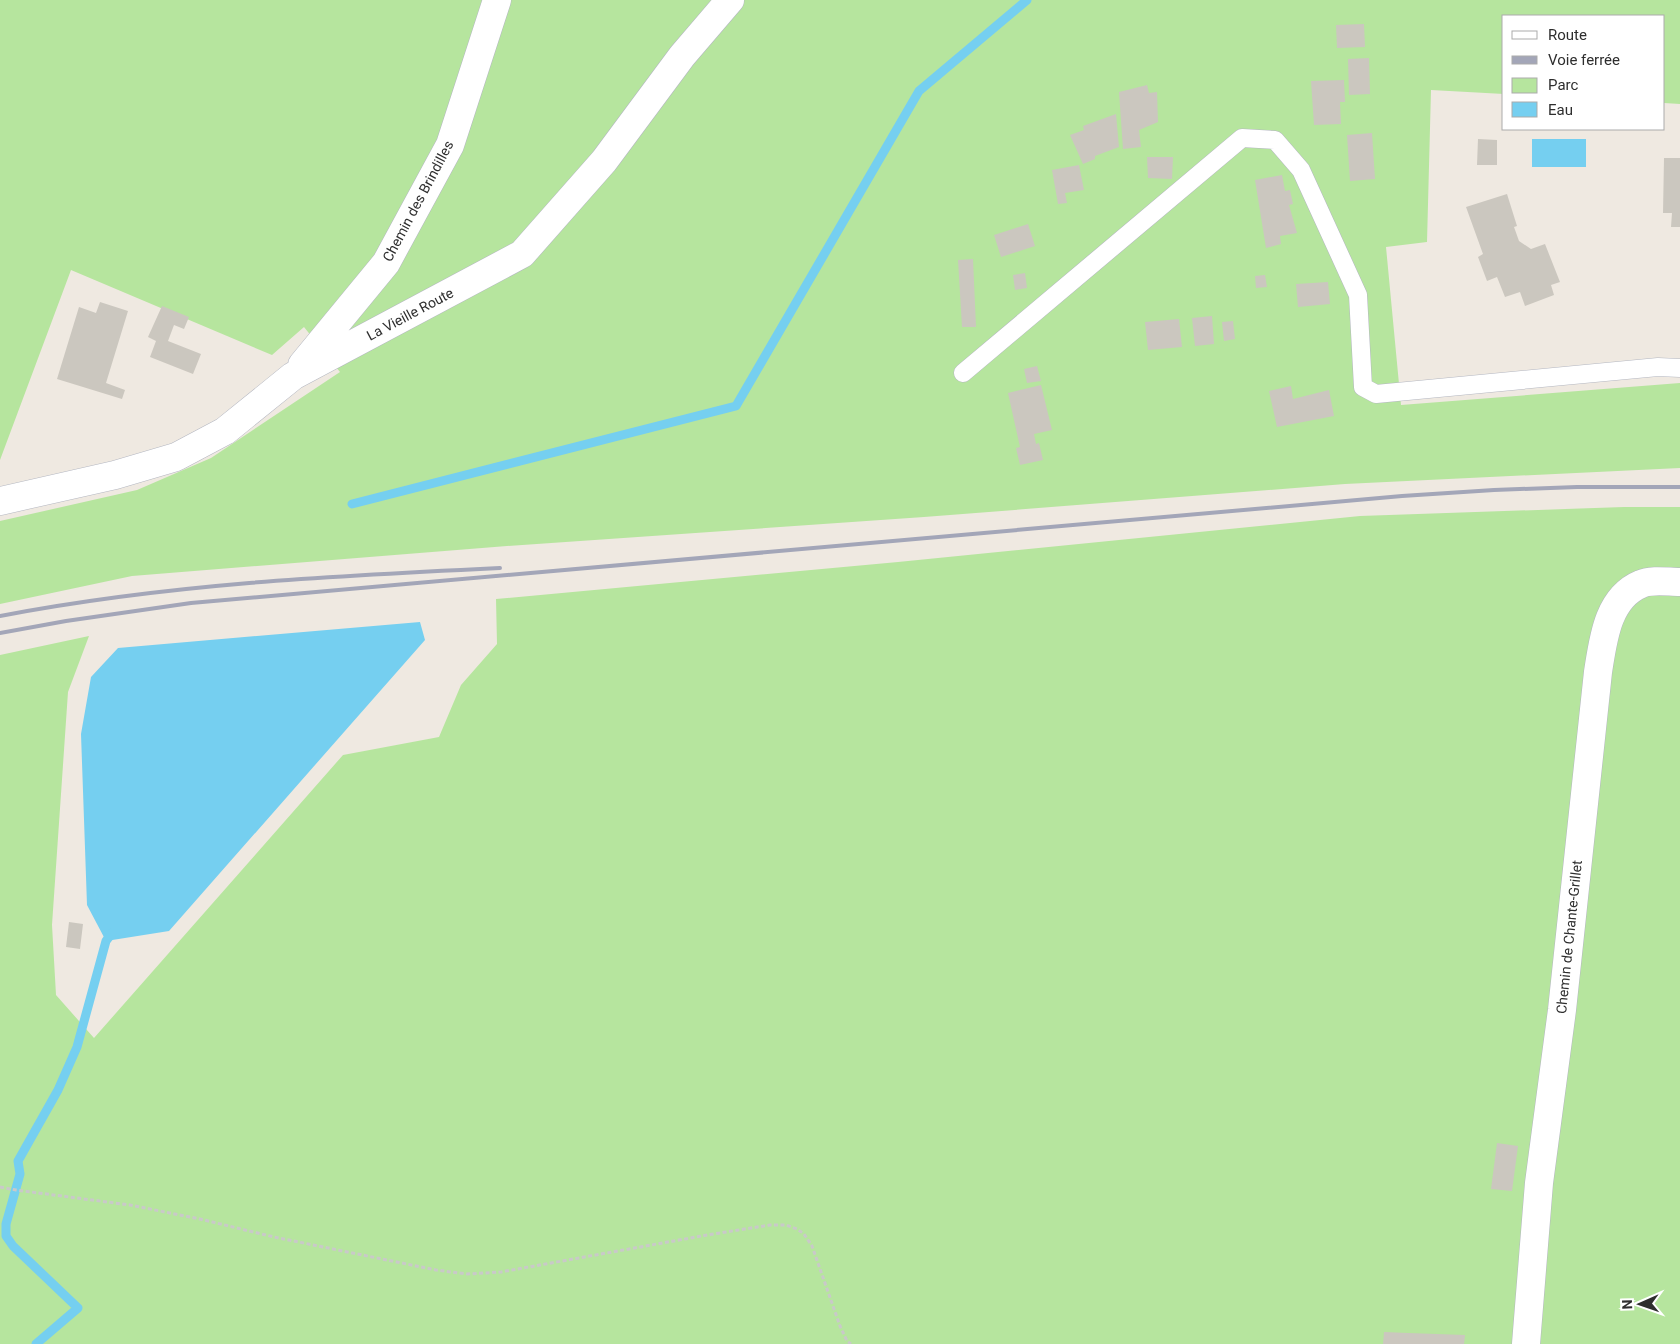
<svg xmlns="http://www.w3.org/2000/svg" width="1680" height="1344" font-family="Roboto,sans-serif">
  <rect width="100%" height="100%" fill="#efe9e1"/>
  <path fill="#b6e59e" d="M0 0H1680V104L1664 103V16H1504V94L1431 90 1427 242 1386 247 1401 405 1680 383V468L1345 484 924 517 507 546 132 576 0 604V521L137 490 211 458 340 372 304 327 272 355 71 270 0 460Z
    M1624 507H1680V1344H0V655L89 636 68 692 52 925 56 995 94 1038 343 755 439 737 461 685 497 644 496 599 898 562 1360 516Z"/>
  <path fill="#75cff0" d="M1532 139H1586V167H1532Z
    M420 622 425 640 169 931 106 941 87 905 81 734 91 677 118 648Z"/>
  <g fill="none" stroke-linecap="round" stroke-linejoin="round">
    <path stroke="#75cff0" stroke-width="9" d="M352 504 736 406 919 91 1027 0
      M36 1344 78 1308 13 1246 6 1236V1224L20 1174 18 1161 58 1090 77 1047 106 941 112 933"/>
  </g>
  <path fill="#cbc7bf" d="M1364 24 1365 47 1337 48 1336 25Z
    M1369 58 1370 94 1349 95 1348 59Z
    M1344 80 1345 102H1340L1341 124 1314 125 1311 81Z
    M1147 85 1149 93 1157 92 1158 122 1139 130 1141 147 1123 149 1119 92Z
    M1116 114 1119 147 1095 156V159L1083 164 1070 135 1084 130 1083 126Z
    M1372 133 1375 179 1350 181 1347 135Z
    M1478 139 1497 140V165H1477Z
    M1147 157H1173L1172 179 1148 178Z
    M1664 158H1680V227H1671L1672 213H1663Z
    M1079 165 1084 190 1065 193 1067 203 1058 204 1052 170Z
    M1282 175 1285 191 1290 190 1293 204 1289 205 1297 233 1280 236 1281 244 1266 248 1255 180Z
    M1507 194 1517 226 1514 227 1519 241 1531 249 1545 244 1560 282 1551 285 1554 295 1525 306 1520 292 1505 297 1497 277 1487 281 1478 257 1483 254 1466 207Z
    M1028 224 1035 246 1001 257 994 235Z
    M973 259 976 327H962L958 260Z
    M1025 273 1027 288 1015 290 1013 275Z
    M1265 275 1267 287 1256 288 1255 276Z
    M1328 282 1330 304 1298 307 1296 284Z
    M100 302 128 311 106 383 125 390 122 399 57 379 79 307 96 313Z
    M162 306 189 317 184 329 174 325 168 341 201 354 193 374 150 357 156 341 148 337Z
    M1212 316 1214 344 1195 346 1192 318Z
    M1179 319 1182 347 1148 350 1145 322Z
    M1233 321 1235 339 1224 341 1222 322Z
    M1037 366 1041 381 1027 383 1024 369Z
    M1041 385 1052 430 1034 434 1036 444 1039 443 1043 460 1020 465 1016 448 1020 447 1008 393Z
    M1291 386 1293 399 1329 390 1334 416 1277 427 1269 391Z
    M69 922 83 924 80 949 66 947Z
    M1497 1143 1518 1146 1512 1191 1491 1189Z
    M1384 1332 1408 1333 1465 1335 1464 1344H1383Z"/>
  <g fill="none" stroke-linecap="round" stroke-linejoin="round">
    <g stroke="#b4b7c1" stroke-width="19">
      <path id="lane" d="M963 373 1242 138 1275 140 1301 170 1358 295 1363 387 1376 394 1658 367 1680 368"/>
    </g>
    <g stroke="#b4b7c1" stroke-width="29">
      <path id="street" d="M302 365 386 263 450 145 497 0
        M0 501 115 475 176 457 225 431 293 376 522 254 604 161 682 56 730 0
        M1526 1344 1539 1183 1562 1010 1598 672C1603 641 1607 598 1641 584 1652 579 1668 582 1680 582"/>
    </g>
    <path stroke="#c9c9c9" stroke-width="3" stroke-dasharray="4 2.5" stroke-linecap="butt" d="M0 1187 16 1190 130 1205 200 1219 274 1237 436 1270 467 1274 501 1272 707 1235 770 1225H786L797 1229 804 1234 812 1246 840 1326 847 1341 851 1344"/>
    <use href="#lane" stroke="#fff" stroke-width="18"/>
    <use href="#street" stroke="#fff" stroke-width="28"/>
    <path stroke="#a3a6b8" stroke-width="4" d="M0 616C167 584 331 576 500 568
      M0 633 66 621 191 603 1402 496 1494 490 1577 487H1680"/>
  </g>
  <g text-anchor="middle" dominant-baseline="central" stroke-width="4" stroke-linejoin="round" paint-order="stroke">
    <g font-size="14" fill="#2e2e2e" stroke="#fff">
      <text transform="translate(418 201) rotate(-62)">Chemin des Brindilles</text>
      <text transform="translate(410 314) rotate(-28)">La Vieille Route</text>
      <text transform="translate(1569 937) rotate(-84)">Chemin de Chante-Grillet</text>
    </g>
  </g>
  <rect x="1502" y="15" width="162" height="115" fill="#ffffff" stroke="#ababab"/>
  <rect x="1512" y="31" width="25" height="8" fill="#ffffff" stroke="#ababab"/>
  <text x="1548" y="40" font-size="15" fill="#2e2e2e">Route</text>
  <rect x="1512" y="56" width="25" height="8" fill="#a3a6b8" stroke="#ababab"/>
  <text x="1548" y="65" font-size="15" fill="#2e2e2e">Voie ferrée</text>
  <rect x="1512" y="78" width="25" height="15" fill="#b6e59e" stroke="#ababab"/>
  <text x="1548" y="90" font-size="15" fill="#2e2e2e">Parc</text>
  <rect x="1512" y="102" width="25" height="15" fill="#75cff0" stroke="#ababab"/>
  <text x="1548" y="115" font-size="15" fill="#2e2e2e">Eau</text>
  <g transform="translate(1640 1304) rotate(268)" stroke="#ffffff" stroke-width="4" paint-order="stroke">
  <path d="M0-4L9 19L0 12L-9 19Z" fill="#2e2e2e"/>
  <text y="-8" font-size="14" font-weight="bold" text-anchor="middle" fill="#2e2e2e">N</text>
  </g>
</svg>
